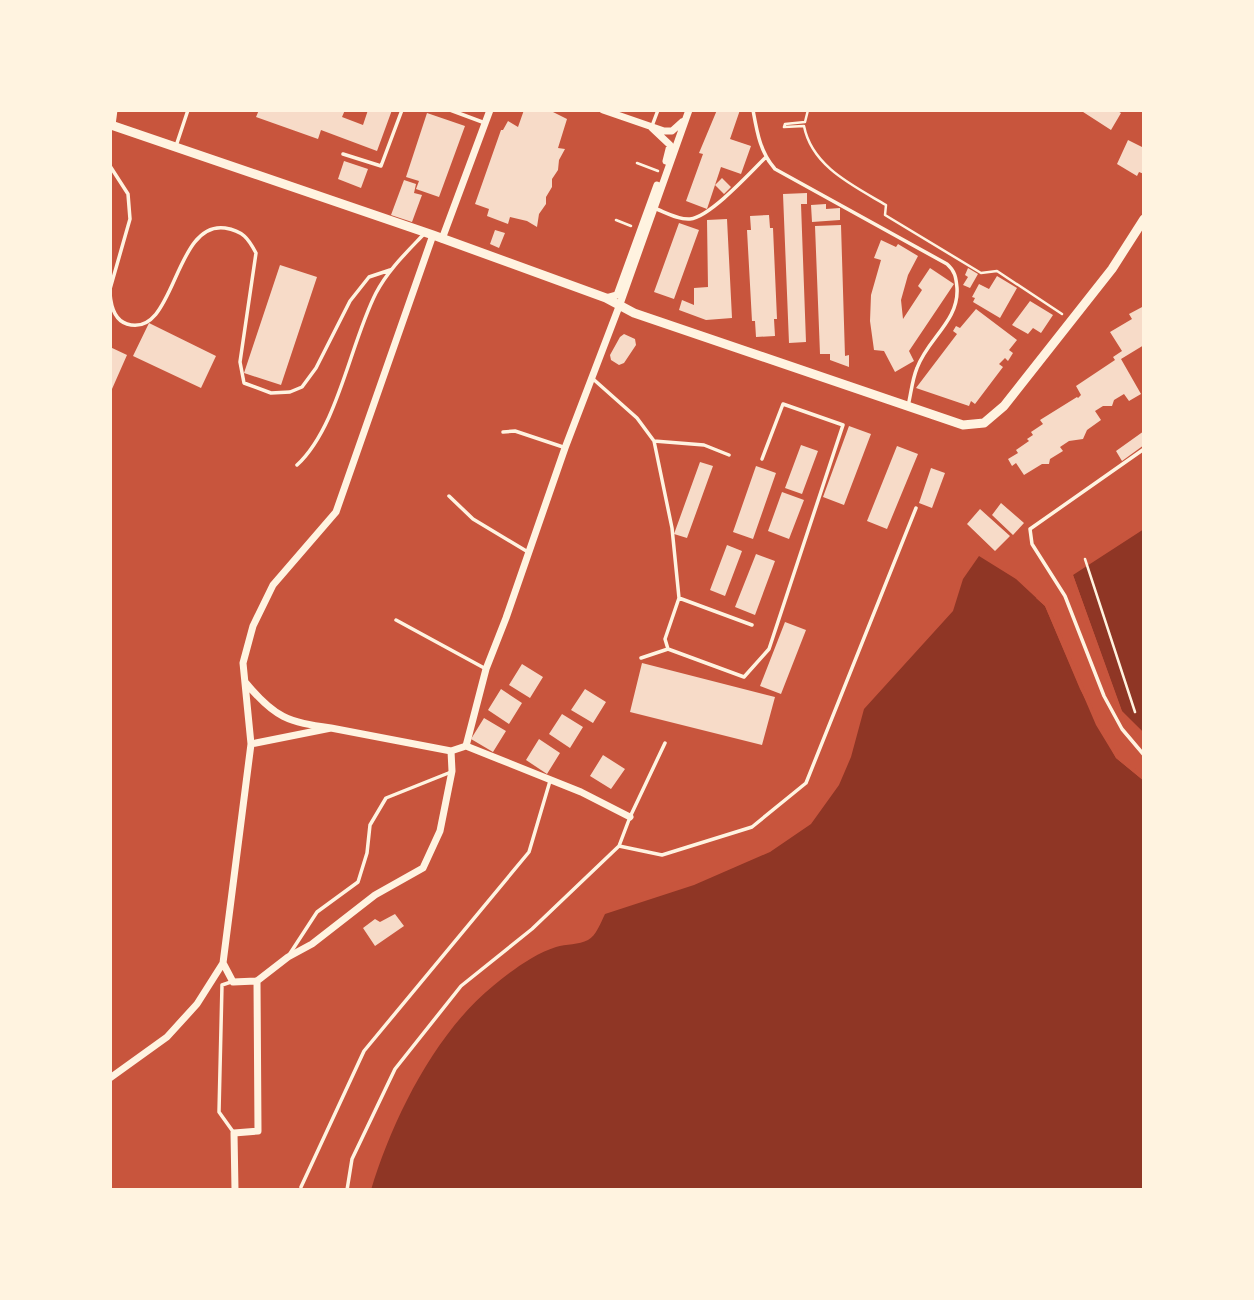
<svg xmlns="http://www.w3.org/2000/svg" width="1254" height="1300" font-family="'Fira Sans Condensed',sans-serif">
  <rect width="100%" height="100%" fill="#c8553d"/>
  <path fill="#8f3625" d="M1144 529V733L1122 712 1073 575Z
    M979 556 1016 579 1045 606 1080 689 1116 758 1144 781V1190H371C392 1120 435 1033 493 986 511 971 534 954 556 947 566 944 579 945 588 940 596 936 601 922 605 914L694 885 770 852 811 824 839 785 851 757 864 709 953 611 963 579Z"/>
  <path fill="#c8553d" d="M1073 575 1122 711 1144 733V737L1119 713 1070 576Z
    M1039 596 1048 604 1099 723 1119 756 1144 776V781L1116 758 1096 725 1045 606 1036 598Z"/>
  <path fill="#f7dbc8" d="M259 110H345L342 117 363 125 368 110H392L377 151 321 130 318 139 256 117Z
    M524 110H549L567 119 558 148 565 149 559 160 558 170 552 179V187L546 197V204L539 214 537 227 527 221 510 217 508 224 487 216 489 209 475 204 501 130H503L508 121 518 127Z
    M717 110H740L730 139 751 146 741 174 721 167 715 185 722 178 731 187 724 194 715 185 707 209 686 201 703 154 699 153Z
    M1080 110H1116L1121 113 1111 130Z
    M427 113 465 126 439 197 416 189 419 181 406 177Z
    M1128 140 1144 148V174L1139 172 1137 176 1117 164Z
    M344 161 368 169 361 188 338 179Z
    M404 180 416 184 414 193 422 195 412 222 391 215Z
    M807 193V204H801L806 342 789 343 783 194Z
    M826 204V209L840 208V220L812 222 811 205Z
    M769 215 770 228H773L777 319H774L775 336 756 337 755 321H752L747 230H751L750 216Z
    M727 219 732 318 706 320 679 310 682 300 694 305V288L708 287 707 220Z
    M679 223 699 230 674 299 654 292Z
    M841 225 845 356 849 355V367L830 360V354H820L815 226Z
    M495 230 505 233 499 248 490 244Z
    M881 240 896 247 898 244 918 256 908 275 901 300 903 319 922 290 918 286 930 268 954 284 909 351 914 361 895 372 884 351 874 350 870 321 871 295 881 260 874 258Z
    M280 265 317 277 281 385 244 373Z
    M968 268 978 274 970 288 963 285 968 277 965 275Z
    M997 276 1017 288 1000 318 973 302 975 298 972 297 979 284 989 289Z
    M1030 301 1053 315 1041 333 1033 328 1028 334 1012 325Z
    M1144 306V345L1121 359 1141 394 1129 401 1124 394 1114 400 1112 406H1103L1095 411 1101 420 1087 430 1083 439 1069 441 1060 447 1063 451 1050 459 1049 464H1042L1024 475 1016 463 1012 466 1008 459 1018 453 1016 450 1029 441 1027 439 1033 435 1031 432 1043 424 1040 420 1077 397 1078 398 1081 395 1076 386 1115 360 1113 357 1122 351 1110 332 1132 319 1129 314Z
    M976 309 1017 340 1009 350 1013 353 1008 361 1005 358 999 364 1003 367 975 404 971 401 969 406 916 388 957 334 953 331 956 326 960 328Z
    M149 323 216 356 201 388 133 356Z
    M624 334 635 339 636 345 624 363 619 365 611 360 610 355 620 337Z
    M110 347 127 355 112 389 110 388Z
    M849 426 871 434 844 505 823 497Z
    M1144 431V445L1122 461 1116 451Z
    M801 445 818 451 802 494 785 488Z
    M897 446 918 454 887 529 867 521Z
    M700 462 713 466 687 538 674 534Z
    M756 466 776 473 753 539 733 532Z
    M931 468 945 473 932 508 919 503Z
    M782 492 804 500 789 539 768 531Z
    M1001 503 1024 523 1013 535 992 515Z
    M980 509 1010 536 995 551 967 524Z
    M727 545 742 551 725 596 710 590Z
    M756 554 775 561 755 615 735 607Z
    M785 622 806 630 781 694 760 686Z
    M642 663 775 697 762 745 630 712Z
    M522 664 543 677 530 698 509 685Z
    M501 689 522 703 509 724 488 710Z
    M585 689 606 702 593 723 571 710Z
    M562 714 583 727 570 748 549 734Z
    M484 718 506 731 493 752 471 739Z
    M539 739 560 753 547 774 526 760Z
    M603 755 625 769 611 789 590 776Z
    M395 914 404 926 375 946 363 928 375 919 380 922Z"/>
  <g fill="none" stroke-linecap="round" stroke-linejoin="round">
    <path stroke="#fff3e0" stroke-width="2.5" d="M808 110 805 122 785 124 784 127 804 126C812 167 854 186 886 205L885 215 981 273 997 271 1062 314
      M637 163 658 171
      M616 220 631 226
      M1085 559 1135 712"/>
    <path stroke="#fff3e0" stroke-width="3.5" d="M450 110 485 123
      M753 110C757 132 760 152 775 169L947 264C955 271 956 277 957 288 959 321 928 338 917 368 912 380 911 394 908 406
      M652 126 658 110
      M176 146 188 110
      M343 154 381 166 402 110
      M110 166 128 194 130 219 110 289
      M654 208C665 212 678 220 690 219 710 217 751 172 766 157
      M110 294C111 306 114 320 127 324 176 339 173 221 225 228 243 231 248 238 256 253L240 362 244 383 271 393 290 392 302 387 316 368 350 301 369 277 390 270
      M592 378 637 418 654 441 672 528 679 598 665 639 668 649 641 658
      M503 432 515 431 563 447
      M654 441 704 445 729 455
      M1144 449 1030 529 1032 544 1065 596 1104 696 1122 729 1144 755
      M297 465C338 427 350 344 376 293 388 270 406 253 424 234
      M449 496 473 519 528 552
      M679 598 752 625
      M396 620 486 669
      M668 649 744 677 769 649 843 425 783 404 762 459
      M619 846 662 855 752 827 806 783 916 508
      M289 955 317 912 358 882 367 853 370 825 386 798 451 772
      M231 982 222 985 219 1112 234 1133
      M301 1187 364 1051 529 852 550 781
      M347 1190 352 1159 395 1069 461 986 532 929 619 846 630 817 665 743"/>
    <path stroke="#fff3e0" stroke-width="7" d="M603 110 664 131H672L682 122
      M652 128 670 145 666 161
      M442 239 490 110
      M606 298 617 295 657 185
      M246 683C275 718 288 722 331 728L251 744
      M331 728 451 751 466 746 581 792 630 817
      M466 746 486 669 506 618 565 448 620 304 689 110
      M257 981 288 957 312 944 375 895 423 868 440 831 452 771 451 751
      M110 1078 167 1037 197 1004 223 963
      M235 1190 234 1133 258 1131 257 981 233 982 223 963 251 744 243 663 253 626 273 585 336 512 433 235"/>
    <path stroke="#fff3e0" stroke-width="9" d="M113 110 111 125 433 235 606 298 634 313 963 425 984 423 1004 406 1112 269 1144 219"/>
  </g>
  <rect width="1254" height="1300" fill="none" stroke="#fff3e0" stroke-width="224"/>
</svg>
